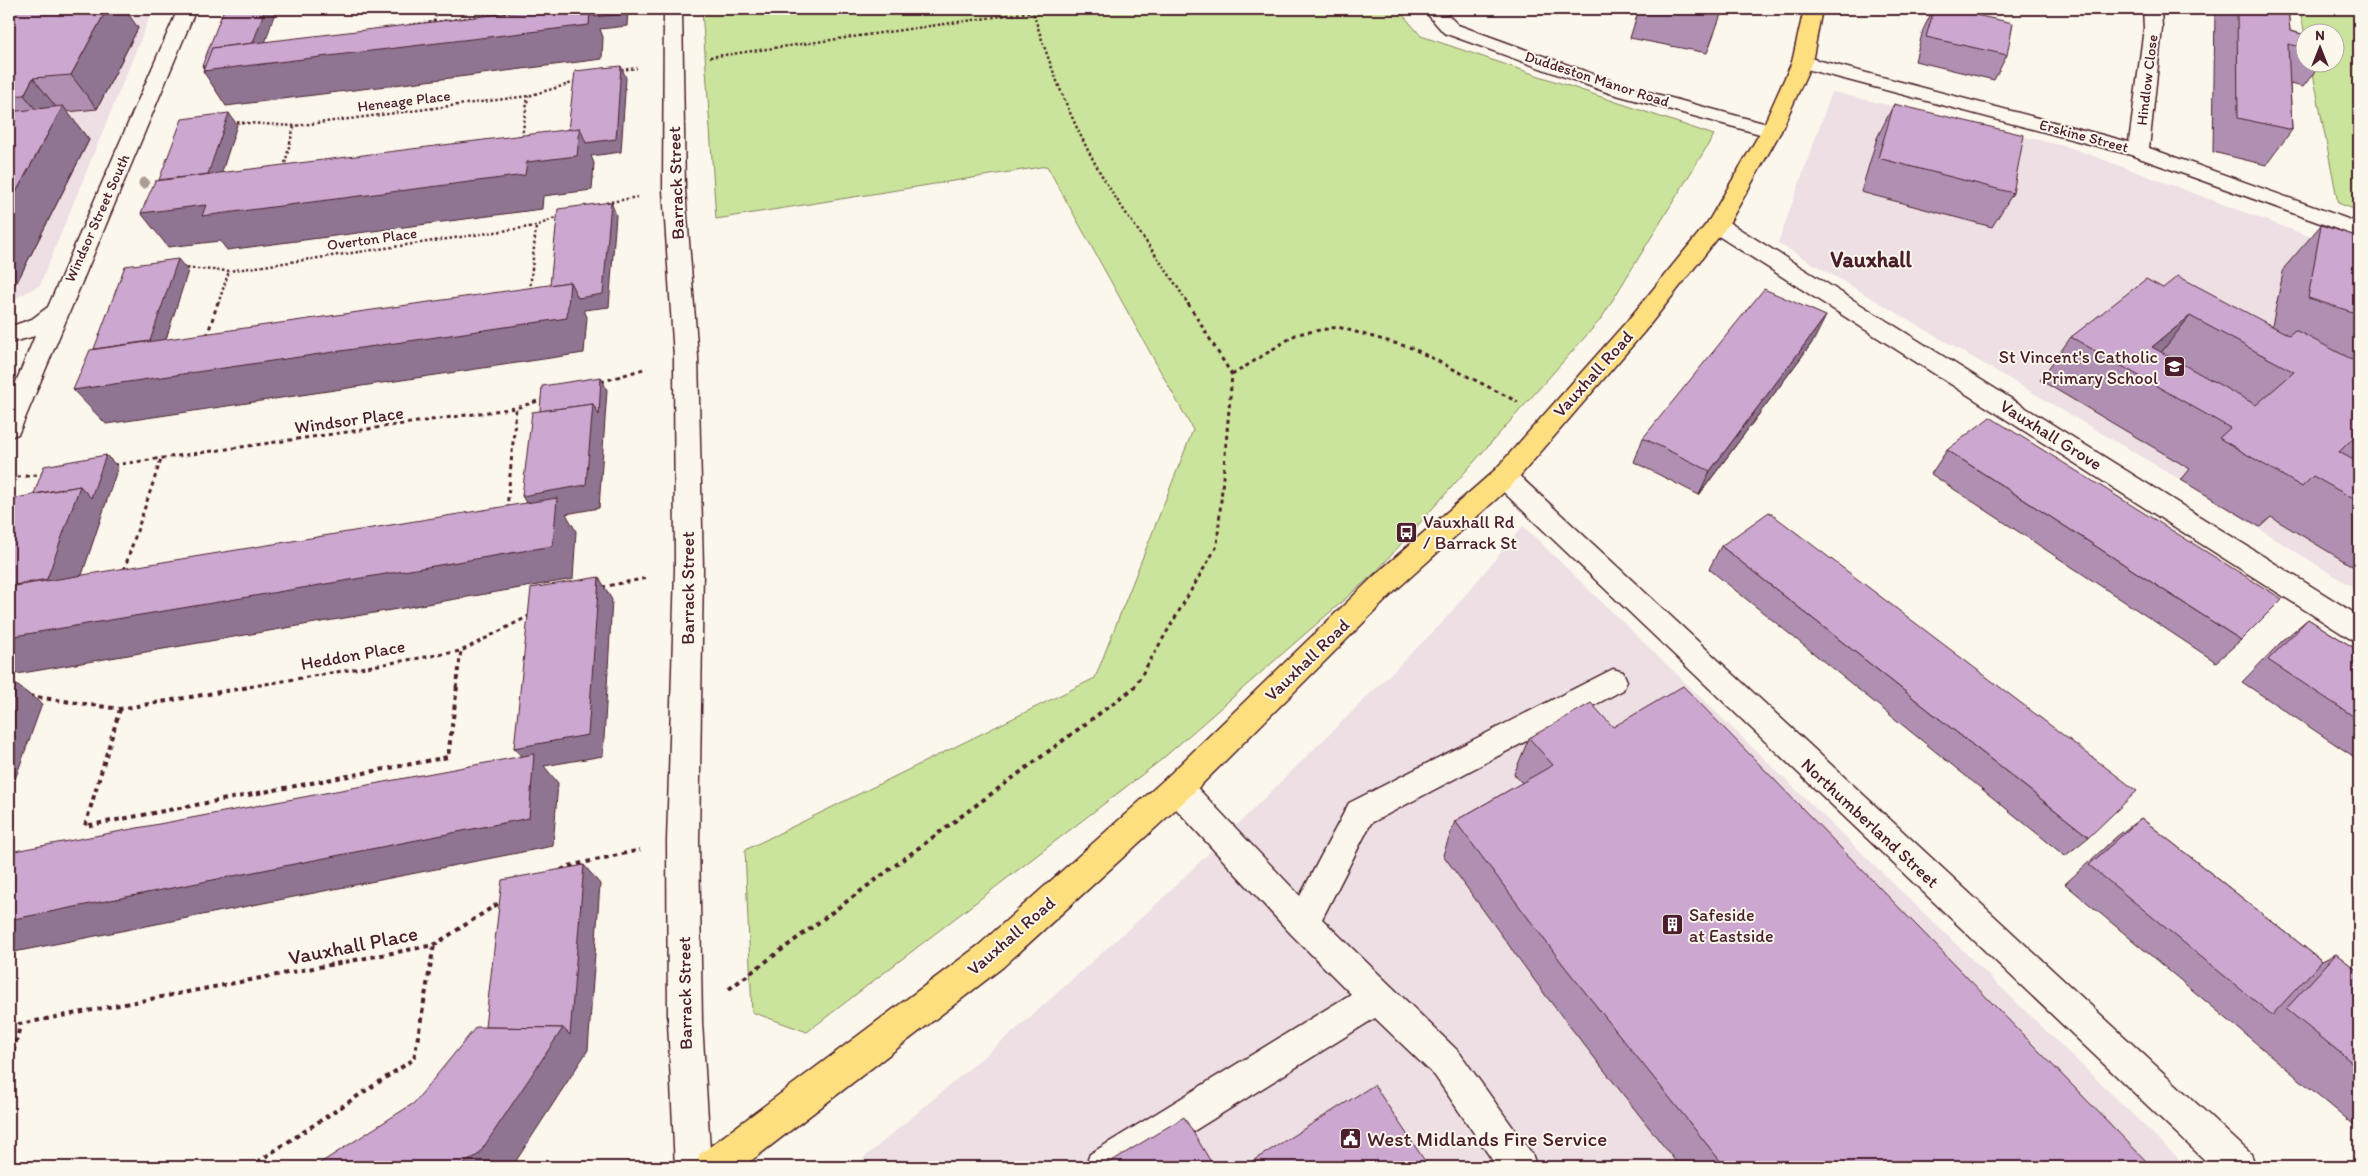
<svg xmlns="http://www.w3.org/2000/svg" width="2368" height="1176" font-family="Itim,sans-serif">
<rect width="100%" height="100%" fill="#fbf7ec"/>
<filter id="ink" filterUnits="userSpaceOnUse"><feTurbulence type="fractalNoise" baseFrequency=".02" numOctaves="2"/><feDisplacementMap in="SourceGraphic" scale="10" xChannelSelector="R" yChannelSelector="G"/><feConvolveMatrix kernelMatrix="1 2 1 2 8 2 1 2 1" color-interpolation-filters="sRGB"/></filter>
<g filter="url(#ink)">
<g fill="#eddfe4">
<path d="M111,9H153L40,285L9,302V20Z"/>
<path d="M1832,92L2072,148L2359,255V591L2181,480L1778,243Z"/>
<path d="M1523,526L2187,1167H853L1027,1020L1163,898L1441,624Z"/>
</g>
<g fill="#cae59b" stroke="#8a8263">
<path d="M702,9H1398L1421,36L1714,135L1601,319L1377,571L1161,760L807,1032L752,1012L745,850L1095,678L1193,430L1047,166L716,219Z"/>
<path d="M2300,9H2359V211L2338,203L2311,63L2336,62V32H2306L2305,36Z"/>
</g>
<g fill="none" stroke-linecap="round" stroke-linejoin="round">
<defs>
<g id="minor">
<path d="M178,9H196L21,428L18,434L9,437V399L35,336L9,343V327L32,319L48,307Z"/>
<path d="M664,9H682L685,190L698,357L703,569L699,841L702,1022L711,1167H675L668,1022L667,841L675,569L674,357L663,190Z"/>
<path d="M1423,9H1442L1458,25L1623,85L1778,127L1781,131L1778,135L1771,137L1609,93L1444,33Z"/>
<path d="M2143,9H2161L2162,28L2149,148L2359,223V237L2131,155L1795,66L1792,62L1795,58L1802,56L2129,142L2144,28Z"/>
<path d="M1717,218L1725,220L2359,616V641L2349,638L1709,230L1706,225L1709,220Z"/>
<path d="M1504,467L1513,470L2251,1154L2256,1167H2212L1495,484L1491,477L1495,470Z"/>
<path d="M1613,669L1623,672L1627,681L1623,690L1371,823L1322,919L1459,1052L1532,1154L1537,1167H1497L1435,1076L1375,1018L1136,1167H1085L1090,1154L1351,994L1291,934L1166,798L1162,788L1166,778L1177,774L1188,778L1300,896L1349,803Z"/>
</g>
<path id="major" d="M1804,9H1822L1812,62L1781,131L1728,225L1644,332L1513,484L1394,592L1188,798L1003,967L743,1167H695L700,1154L979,945L1166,778L1374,576L1495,470L1628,320L1708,222L1761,131L1792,62Z"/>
</defs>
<use href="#minor" stroke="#4a1f2b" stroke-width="3"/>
<use href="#major" stroke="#4a1f2b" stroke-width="3"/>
<g stroke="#4a1f2b" stroke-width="2.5" stroke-dasharray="2.5 2.5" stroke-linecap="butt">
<path d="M1032,9C1050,67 1071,122 1101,174C1127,219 1161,259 1188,304"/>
<path d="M434,22L437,9"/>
<path d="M409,25L542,9"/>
<path d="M710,57L1051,9"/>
<path d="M621,70L637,68"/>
<path d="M232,122L294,126L528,96L576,82"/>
<path d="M522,137L528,96"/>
<path d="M284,168L294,126"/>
<path d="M606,203L637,197"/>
<path d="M182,268L229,271L536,226L560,216"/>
<path d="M530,290L536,226"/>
<path d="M218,304L229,271"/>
</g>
<g stroke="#4a1f2b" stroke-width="3" stroke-dasharray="4 4" stroke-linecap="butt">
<path d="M207,336L218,302"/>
<path d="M1232,375L1297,334L1338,327L1412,348L1518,402"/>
<path d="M601,382L647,368"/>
<path d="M114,465L516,408L544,399"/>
<path d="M9,478L45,474"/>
<path d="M507,509L516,408"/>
<path d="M124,570L161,459"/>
<path d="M602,587L647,578"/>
<path d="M242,688L461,651L531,615"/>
<path d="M456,688L461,651"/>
<path d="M1134,688L1217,546L1232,375L1187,302"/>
</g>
<g stroke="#4a1f2b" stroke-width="4" stroke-dasharray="4.5 4.5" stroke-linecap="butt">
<path d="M29,696L120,709L250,687"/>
<path d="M120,709L85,826L448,757L457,687"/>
<path d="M561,870L569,866L640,850"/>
<path d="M729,989L1135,687"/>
<path d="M9,1026L434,945L502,901"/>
<path d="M9,1069L20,1026"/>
<path d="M250,1167L414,1059L434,945"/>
</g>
<use href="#minor" fill="#fbf7ec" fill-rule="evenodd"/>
<use href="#major" fill="#fedf80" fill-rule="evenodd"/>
</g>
<circle fill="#ab9b91" cx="144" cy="183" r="5.5"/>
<g fill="#af90b3" stroke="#4a1f2b">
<path d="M9,9L138,28L97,109L67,112L89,140L17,282L9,288Z"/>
<path d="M1639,9H1723L1707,53L1630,38Z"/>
<path d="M1933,9H1948L2007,55L1994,80L1915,61L1923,30Z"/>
<path d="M2067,9H2091L2089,13Z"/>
<path d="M2215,9H2288L2290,31L2306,35V62H2322L2303,87L2290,84L2292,130L2266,165L2213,152Z"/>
<path d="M1894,104L2013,193L1992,227L1861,192L1877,138Z"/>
<path d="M2321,225L2359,237V570L2271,517L2260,527L2181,480L2190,469L2040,380L2071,337L2163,288L2272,326L2284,268Z"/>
<path d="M1814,340L1699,495L1634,462L1643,438Z"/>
<path d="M1947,450L2241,640L2216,662L1931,474Z"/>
<path d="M1721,546L2089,837L2065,856L1709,569Z"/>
<path d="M2308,619L2359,651V760L2242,682L2282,641Z"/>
<path d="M1613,727L2152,1167H1680L1546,996L1443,855L1455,821L1522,783L1514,774L1529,738Z"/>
<path d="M2141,818L2322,961L2336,954L2359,972V1129L2065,884L2116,837Z"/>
</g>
<g fill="#8f7592" stroke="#4a1f2b">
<path d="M107,9H125L138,28L97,109L71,75Z"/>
<path d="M265,9H276L258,65L590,9H628L627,26L600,29L603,37L602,59L226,106L203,71H205L202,66Z"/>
<path d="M621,66L626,78L621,152L591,156L594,163L592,190L543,196L542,209L227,250L220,241L168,247L141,213L229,113L237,125L211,206L527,162L580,128Z"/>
<path d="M33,78L60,112L63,106L89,140L17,282L9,288V205L51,128L24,95Z"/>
<path d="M611,202L616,215L609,307L584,310L587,317L584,353L106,424L73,390L570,282Z"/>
<path d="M178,259L188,271L155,373L98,382Z"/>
<path d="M1826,316L1814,340L1699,495L1710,471Z"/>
<path d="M2190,316L2156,359L2152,347Z"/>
<path d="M601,377L607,390L599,508L566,514L576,531L573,579L17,674L9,668V637L536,519L522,496L593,404Z"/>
<path d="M106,455L118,467L73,602L9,613V586L80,486Z"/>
<path d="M599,577L612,600L603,756L544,766L558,783L553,846L9,953V920L531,769L514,748Z"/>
<path d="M14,683L42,704L9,796V697Z"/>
<path d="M584,865L600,884L588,1050L512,1167H459Z"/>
</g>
<g fill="#cca7d0" stroke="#4a1f2b" fill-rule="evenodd">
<path d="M9,9H107L71,75L33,78L24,95L9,96Z"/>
<path d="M224,9H265L253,43L212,48L206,66H202Z"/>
<path d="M543,9H590L589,25L203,71L212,48Z"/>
<path d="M592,9H623L622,14L595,17Z"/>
<path d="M1934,9H1948L2013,23L2007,55L1926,37Z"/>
<path d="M2237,9H2288L2290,31L2306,35V48L2288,44L2292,130L2238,118Z"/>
<path d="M621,66L616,139L586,143L580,128L568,130L575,71Z"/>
<path d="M1894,104L2024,135L2013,193L1878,158Z"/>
<path d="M63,106L9,205V112Z"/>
<path d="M229,113L208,174L159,180L182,119Z"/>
<path d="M580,128L577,156L527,162L525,175L202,216L206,205L141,213L155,181Z"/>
<path d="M611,202L603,294L578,298L570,282L550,285L558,209Z"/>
<path d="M2321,225L2359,237V314L2308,298Z"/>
<path d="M178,259L150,341L94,349L125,266Z"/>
<path d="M2178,276L2289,335L2295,330L2359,363V432L2339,452L2359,463V502L2313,476L2302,487L2219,438L2230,428L2071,337L2146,279L2163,288ZM2190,316L2294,372L2256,405L2152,347Z"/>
<path d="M570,282L567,318L73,390L90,350Z"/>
<path d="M1764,289L1826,316L1710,471L1643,438Z"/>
<path d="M601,377L599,415L593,404L540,411L542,386Z"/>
<path d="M593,404L586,485L522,496L532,412Z"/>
<path d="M1990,417L2282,599L2241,640L1947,450Z"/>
<path d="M106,455L91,498L80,486L34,494L44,466Z"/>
<path d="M80,486L47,579L9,586V516L16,498Z"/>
<path d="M557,498L553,546L9,637V587Z"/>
<path d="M1769,512L2137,791L2089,837L1721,546Z"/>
<path d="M599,577L588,735L514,748L531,588Z"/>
<path d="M2308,619L2359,651V720L2268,660Z"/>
<path d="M14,683L9,697V684Z"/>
<path d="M1683,686L2152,1167H1725L1565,967L1455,821L1553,765L1529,738L1591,703L1613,727Z"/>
<path d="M534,754L529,818L9,920V852Z"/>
<path d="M2141,818L2322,961L2272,1015L2089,865Z"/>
<path d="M584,865L570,1035L563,1028L485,1027L502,880Z"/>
<path d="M2336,954L2359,972V1068L2286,1009Z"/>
<path d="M476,1027L563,1028L479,1154L459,1167H314L414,1103Z"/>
<path d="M1374,1085L1429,1167H1243Z"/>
<path d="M1184,1117L1214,1167H1102Z"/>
</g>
</g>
<defs>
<symbol id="school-square" viewBox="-11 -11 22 22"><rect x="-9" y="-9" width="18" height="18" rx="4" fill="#4a1f2b" stroke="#fbf7ec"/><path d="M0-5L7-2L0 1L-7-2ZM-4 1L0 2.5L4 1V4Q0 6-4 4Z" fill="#fff"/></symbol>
<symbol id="bus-square" viewBox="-11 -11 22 22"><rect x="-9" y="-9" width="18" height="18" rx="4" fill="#4a1f2b" stroke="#fbf7ec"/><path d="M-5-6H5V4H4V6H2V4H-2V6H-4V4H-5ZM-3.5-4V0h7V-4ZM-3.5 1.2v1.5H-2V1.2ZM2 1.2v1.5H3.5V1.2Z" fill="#fff"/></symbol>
<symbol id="building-square" viewBox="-11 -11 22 22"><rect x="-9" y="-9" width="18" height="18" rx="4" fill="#4a1f2b" stroke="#fbf7ec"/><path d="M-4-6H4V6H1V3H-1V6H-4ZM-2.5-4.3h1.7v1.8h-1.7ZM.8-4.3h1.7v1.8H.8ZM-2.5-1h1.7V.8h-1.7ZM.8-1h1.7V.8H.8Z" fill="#fff"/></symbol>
<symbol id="civic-square" viewBox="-11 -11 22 22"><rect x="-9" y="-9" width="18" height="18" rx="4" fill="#4a1f2b" stroke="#fbf7ec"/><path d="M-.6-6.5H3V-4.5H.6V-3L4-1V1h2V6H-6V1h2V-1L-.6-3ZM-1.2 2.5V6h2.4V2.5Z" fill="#fff"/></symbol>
</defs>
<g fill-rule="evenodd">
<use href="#school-square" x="2162" y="354" width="25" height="25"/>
<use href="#bus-square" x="1394" y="520" width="25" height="25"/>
<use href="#building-square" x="1660" y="912" width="25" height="25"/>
<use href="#civic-square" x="1338" y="1126" width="25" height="25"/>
</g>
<g text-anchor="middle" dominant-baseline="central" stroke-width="4" stroke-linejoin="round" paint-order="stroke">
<g font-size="15" fill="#4a1f2b" stroke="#fbf7ec">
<text transform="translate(1597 79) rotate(18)">Duddeston Manor Road</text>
<text transform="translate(2147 80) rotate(-83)">Hindlow Close</text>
<text transform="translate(404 101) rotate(-7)">Heneage Place</text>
<text transform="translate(2084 136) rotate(15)">Erskine Street</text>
<text transform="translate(97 218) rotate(-66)">Windsor Street South</text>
<text transform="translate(372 239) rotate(-8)">Overton Place</text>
</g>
<g font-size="18" fill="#4a1f2b" stroke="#fbf7ec">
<text transform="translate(676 183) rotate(-92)">Barrack Street</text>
<text transform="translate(1593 374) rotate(-48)">Vauxhall Road</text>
<text transform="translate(349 420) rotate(-8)">Windsor Place</text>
<text transform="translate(2051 435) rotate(32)">Vauxhall Grove</text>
<text transform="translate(688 588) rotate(-90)">Barrack Street</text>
<text transform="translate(353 655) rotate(-10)">Heddon Place</text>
<text transform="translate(1307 660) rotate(-44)">Vauxhall Road</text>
<text transform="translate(1870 823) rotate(43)">Northumberland Street</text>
<text transform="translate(1011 936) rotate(-41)">Vauxhall Road</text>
<text transform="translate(685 993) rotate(-91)">Barrack Street</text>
</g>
<g font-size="18" fill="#4a1f2b" stroke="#fbf7ec" text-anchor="start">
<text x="2158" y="357" text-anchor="end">St Vincent's Catholic<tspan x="2158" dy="21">Primary School</tspan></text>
<text x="1423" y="522">Vauxhall Rd<tspan x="1423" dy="21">/ Barrack St</tspan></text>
<text x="1689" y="915">Safeside<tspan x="1689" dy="21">at Eastside</tspan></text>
</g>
<g font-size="21" fill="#4a1f2b" stroke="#fbf7ec">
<text transform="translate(353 945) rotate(-11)">Vauxhall Place</text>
</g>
<g font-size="21" fill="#4a1f2b" stroke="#fbf7ec" text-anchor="start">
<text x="1367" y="1138">West Midlands Fire Service</text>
</g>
<g font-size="22" font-weight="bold" fill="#4a1f2b" stroke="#fbf7ec">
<text x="1871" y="259">Vauxhall</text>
</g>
</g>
<rect width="2368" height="1176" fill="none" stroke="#fbf7ec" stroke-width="30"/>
<rect x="15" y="15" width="2338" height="1146" fill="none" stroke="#4a1f2b" stroke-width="2" filter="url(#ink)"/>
<g transform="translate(2320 48)"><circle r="24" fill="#fbf7ec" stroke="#b4a19f"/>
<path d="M0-4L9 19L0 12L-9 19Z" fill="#4a1f2b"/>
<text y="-8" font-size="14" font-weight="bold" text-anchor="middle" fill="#4a1f2b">N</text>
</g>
</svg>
